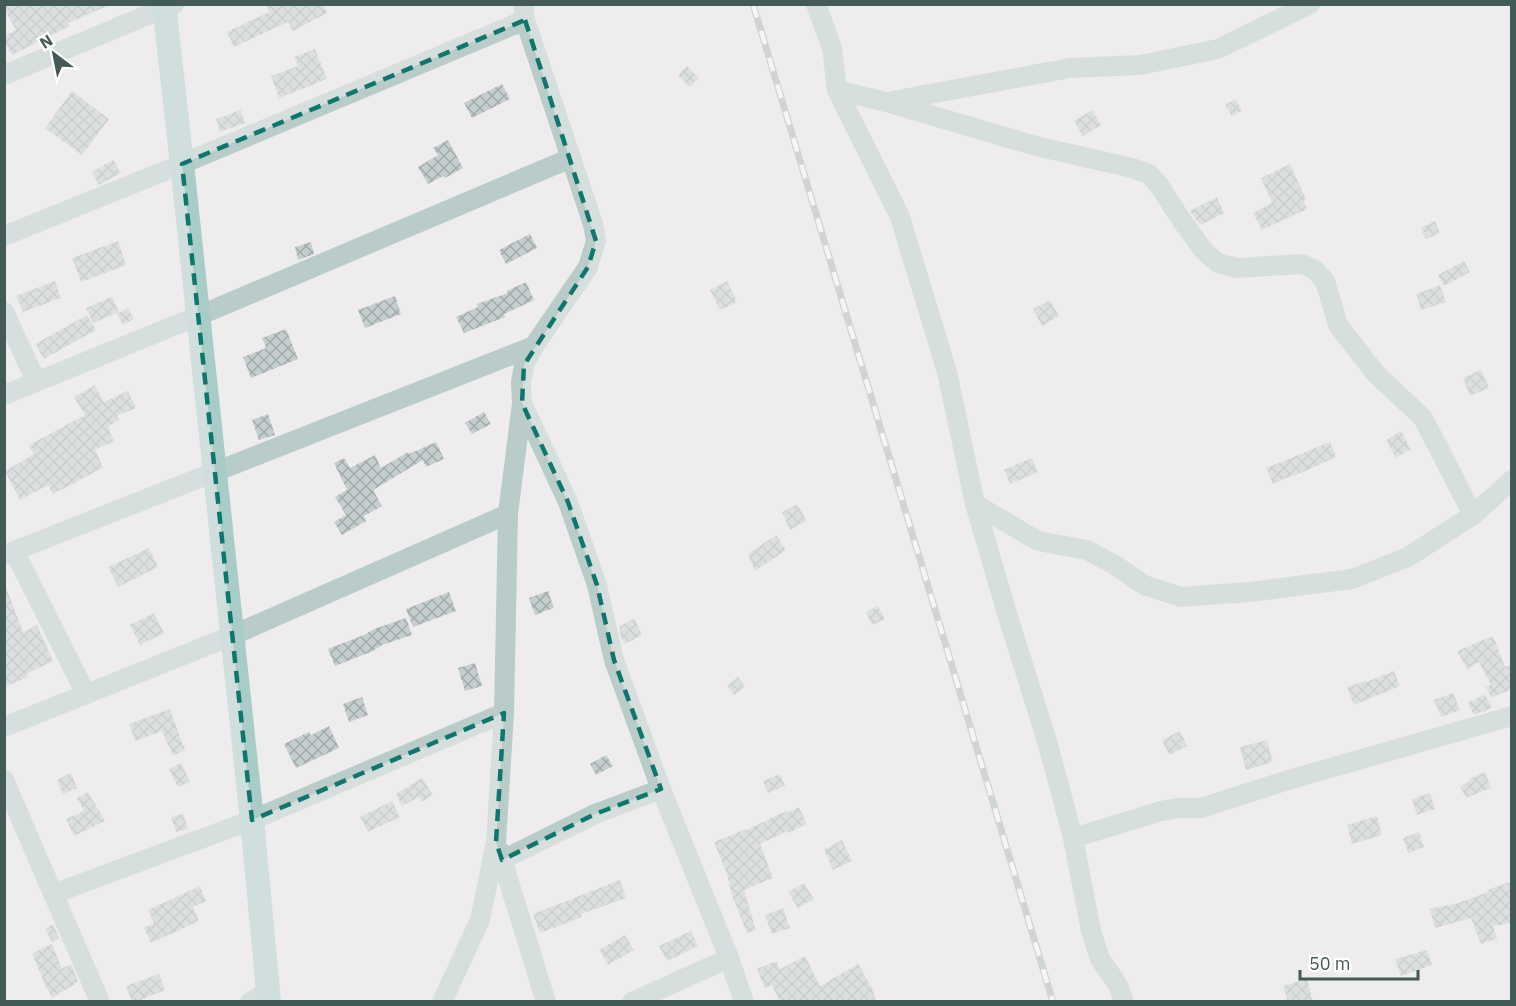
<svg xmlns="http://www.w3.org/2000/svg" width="1516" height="1006" font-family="'IBM Plex Sans',sans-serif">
<defs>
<pattern id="building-cross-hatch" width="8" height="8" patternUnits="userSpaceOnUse" patternTransform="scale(1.5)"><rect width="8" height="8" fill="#c5cece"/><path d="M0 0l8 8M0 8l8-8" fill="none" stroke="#a2aaaa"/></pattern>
</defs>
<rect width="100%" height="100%" fill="#efecee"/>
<g fill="url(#building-cross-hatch)">
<path d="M4,4H112L68,23L70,26L12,55L4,41V36L16,30L4,9Z"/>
<path d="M266,4H323L327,13L293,31L288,22L234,47L227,32L269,12Z"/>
<path d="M315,49L327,79L279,98L271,76L298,66L294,57Z"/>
<path d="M687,66L699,78L689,87L678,75Z"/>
<path d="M502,84L510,99L472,118L464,103Z"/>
<path d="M72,91L109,119L82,155L45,128Z"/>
<path d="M1236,99L1242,111L1232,116L1225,105Z"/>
<path d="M241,110L245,123L220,132L216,119Z"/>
<path d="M1092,110L1101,125L1083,136L1074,121Z"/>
<path d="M448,140L463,168L445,178L443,176L428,184L418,167L438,155L433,148Z"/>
<path d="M113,160L121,173L99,185L92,172Z"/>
<path d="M1290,164L1306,199L1303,201L1307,209L1262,230L1253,213L1272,203L1261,178Z"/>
<path d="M1217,197L1224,213L1200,225L1190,211Z"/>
<path d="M1435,221L1440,233L1426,239L1421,228Z"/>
<path d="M530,234L537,248L506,264L499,250Z"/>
<path d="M118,241L126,265L81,282L72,258Z"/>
<path d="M311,242L314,254L298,260L295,247Z"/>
<path d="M1464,261L1470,272L1444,286L1438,275Z"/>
<path d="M55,281L61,298L23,312L16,296Z"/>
<path d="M727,281L737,302L720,310L710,290Z"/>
<path d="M526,282L534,300L504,314L505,317L464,333L456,317L478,307L477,304L508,293L507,291Z"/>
<path d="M1440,285L1446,302L1421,310L1416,294Z"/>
<path d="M395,296L401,314L365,328L358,310Z"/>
<path d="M112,297L119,312L93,323L86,308Z"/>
<path d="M1050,300L1059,316L1042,326L1033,309Z"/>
<path d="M128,308L134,319L123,325L117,314Z"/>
<path d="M87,315L96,330L44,359L35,344Z"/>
<path d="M286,329L298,359L251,378L243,357L266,348L262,338Z"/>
<path d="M1481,370L1489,388L1470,396L1463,378Z"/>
<path d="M95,385L104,402L128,391L136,408L117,416L119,420L108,427L114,442L95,449L103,468L53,494L48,485L20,500L5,471L34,454L29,445L85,415L74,397Z"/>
<path d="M484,412L491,424L472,434L465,423Z"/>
<path d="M268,414L275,435L259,440L252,420Z"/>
<path d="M1401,431L1411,449L1396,458L1386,440Z"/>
<path d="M436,442L444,459L426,467L423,460L373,490L382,506L364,516L366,521L342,535L334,522L346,515L335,497L347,490L334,463L344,458L350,468L375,455L381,468L408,452L409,454Z"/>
<path d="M1330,442L1336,457L1294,476L1293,475L1273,484L1266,468Z"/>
<path d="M1032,458L1038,472L1010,484L1004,470Z"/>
<path d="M797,504L807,521L790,530L782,512Z"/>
<path d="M776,535L786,550L755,571L748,554Z"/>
<path d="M149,548L158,567L118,587L108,567Z"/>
<path d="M6,587L23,632L37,625L53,661L26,674L28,677L4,687Z"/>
<path d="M548,591L554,608L535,615L529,598Z"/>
<path d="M449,592L456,611L413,627L406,609Z"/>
<path d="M878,606L885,619L872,625L866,612Z"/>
<path d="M154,613L164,633L140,645L130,625Z"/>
<path d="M406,618L412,635L382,645L373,651L335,666L328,649L364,635L374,629Z"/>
<path d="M634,618L642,635L625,644L621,638L619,627Z"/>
<path d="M1493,636L1505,667L1512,664V689L1491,698L1486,687L1491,685L1479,662L1467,669L1457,651Z"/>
<path d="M475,663L482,686L465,691L458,668Z"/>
<path d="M1394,671L1400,686L1354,705L1347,687L1365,681L1366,682Z"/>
<path d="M738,677L745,687L734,695L727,685Z"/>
<path d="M1453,693L1460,710L1441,717L1434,700Z"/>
<path d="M1485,694L1492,708L1474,715L1468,703Z"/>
<path d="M362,697L368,715L349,722L343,704Z"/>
<path d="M170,709L185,750L173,756L162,731L135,741L129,724Z"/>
<path d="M329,726L339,748L296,768L284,744L309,732L311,735Z"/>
<path d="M1180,731L1187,746L1169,755L1162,740Z"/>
<path d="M1267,740L1273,762L1246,770L1240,747Z"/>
<path d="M606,755L613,766L596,775L590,764Z"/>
<path d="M181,763L190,782L178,787L169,769Z"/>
<path d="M1485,772L1491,788L1466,798L1460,786L1470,781L1469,779Z"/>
<path d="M71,773L77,788L63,794L57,780Z"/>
<path d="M780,774L785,786L768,793L763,781Z"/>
<path d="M422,778L433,795L421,802L419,797L402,806L396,794Z"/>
<path d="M88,792L105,821L74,836L66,819L84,811L77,798Z"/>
<path d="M1430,793L1435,809L1417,815L1412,799Z"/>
<path d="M392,801L400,817L368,832L360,817Z"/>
<path d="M799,807L807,824L789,833L788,831L760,844L773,878L744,890L756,930L747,933L734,900H733L727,874L714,842L746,829V830L786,811L787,813Z"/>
<path d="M183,814L188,829L176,832L171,817Z"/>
<path d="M1377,816L1382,835L1352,844L1347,825Z"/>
<path d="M1419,832L1424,847L1408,853L1403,838Z"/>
<path d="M842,840L852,861L833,870L824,850Z"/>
<path d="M620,880L626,898L581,914L582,917L540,933L533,914Z"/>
<path d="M1512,881V923L1493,926L1497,939L1481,944L1471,918L1435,928L1430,909L1458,903L1488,892L1487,890Z"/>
<path d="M804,883L814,899L798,908L788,892Z"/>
<path d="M200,886L206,901L193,907L199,921L151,943L144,928L154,923L148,910Z"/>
<path d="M783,908L790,928L772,934L765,915Z"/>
<path d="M53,924L59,938L52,942L45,929Z"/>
<path d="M691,931L698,946L667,961L659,946Z"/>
<path d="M625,935L634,950L608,965L599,950Z"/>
<path d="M52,944L62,969L71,964L78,982L52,998L45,985L32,953Z"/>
<path d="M1427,950L1432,965L1401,976L1395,959Z"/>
<path d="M805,956L820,986L858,964L871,986L877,1002H780L772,985L765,988L757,969L776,961L780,969Z"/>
<path d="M159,974L165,990L136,1002H132L126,986Z"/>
<path d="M1307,979L1313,1002H1288L1283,986Z"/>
</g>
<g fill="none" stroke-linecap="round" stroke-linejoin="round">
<g stroke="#b9ccc9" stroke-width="20">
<path d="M816,4L832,48L837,90L900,217L947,372L975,504L1006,610L1047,741L1073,838L1091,931L1100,959L1118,985L1124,1002"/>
<path d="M4,75L174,4"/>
<path d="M837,90L886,102L1036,146L1132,168L1149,174L1159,185L1180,218L1204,251L1218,263L1237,268L1302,264L1315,270L1325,281L1338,325L1376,374L1423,418L1473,515"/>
<path d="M892,101L1070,68L1140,65L1218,49L1310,4"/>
<path d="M4,236L182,164L525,20"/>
<path d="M4,312L36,381"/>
<path d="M4,395L198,316L571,158"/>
<path d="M522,403L568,502L597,585L614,660L661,789L729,958L744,1002"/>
<path d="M975,504L1038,541L1087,550L1115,565L1144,585L1181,597L1250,592L1352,579L1408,557L1473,515L1512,480"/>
<path d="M14,551L86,694"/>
<path d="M4,555L534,346"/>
<path d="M4,727L231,636L508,514"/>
<path d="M4,780L100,1002"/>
<path d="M1073,838L1161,811L1180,808H1201L1285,781L1512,716"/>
<path d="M499,850L546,1002"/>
<path d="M502,860L595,814L661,789"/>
<path d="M53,894L252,820L504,713"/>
<path d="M250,1002L268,992"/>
<path d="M442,1002L480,920L496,842L504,713L508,514L522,403L521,382L524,365L534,346L588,267L596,241L593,224L525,20L523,4"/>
<path d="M632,1002L729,958"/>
</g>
<path stroke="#aaccc9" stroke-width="24" d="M164,4L182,164L252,820L269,1002"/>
<defs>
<path id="rail" d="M753,4L1053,1002"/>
</defs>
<use href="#rail" stroke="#aeb7b7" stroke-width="7"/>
<use href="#rail" stroke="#fff" stroke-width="4.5" stroke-dasharray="14" stroke-linecap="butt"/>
</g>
<path d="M0 0H1516V1006H0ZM525,20L596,241L588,267L524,365L522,403L568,502L597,585L614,660L661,789L595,814L502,860L496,842L504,713L252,820L182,164Z" fill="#efecee" fill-opacity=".55" fill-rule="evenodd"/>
<path fill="none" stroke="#0f766e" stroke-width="4.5" stroke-dasharray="12 8" stroke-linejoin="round" d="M525,20L596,241L588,267L524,365L522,403L568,502L597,585L614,660L661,789L595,814L502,860L496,842L504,713L252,820L182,164Z"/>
<rect width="1516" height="1006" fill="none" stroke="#445a57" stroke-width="12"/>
<g transform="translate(54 54) rotate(328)" stroke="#ffffff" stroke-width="4.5" paint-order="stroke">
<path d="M0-4.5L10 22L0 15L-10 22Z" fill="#445a57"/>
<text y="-9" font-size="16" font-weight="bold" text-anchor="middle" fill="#445a57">N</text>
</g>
<path d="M1300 970v9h118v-9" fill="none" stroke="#445a57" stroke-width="3"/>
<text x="1309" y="970" font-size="18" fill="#445a57" stroke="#ffffff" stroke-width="4.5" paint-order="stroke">50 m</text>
</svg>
